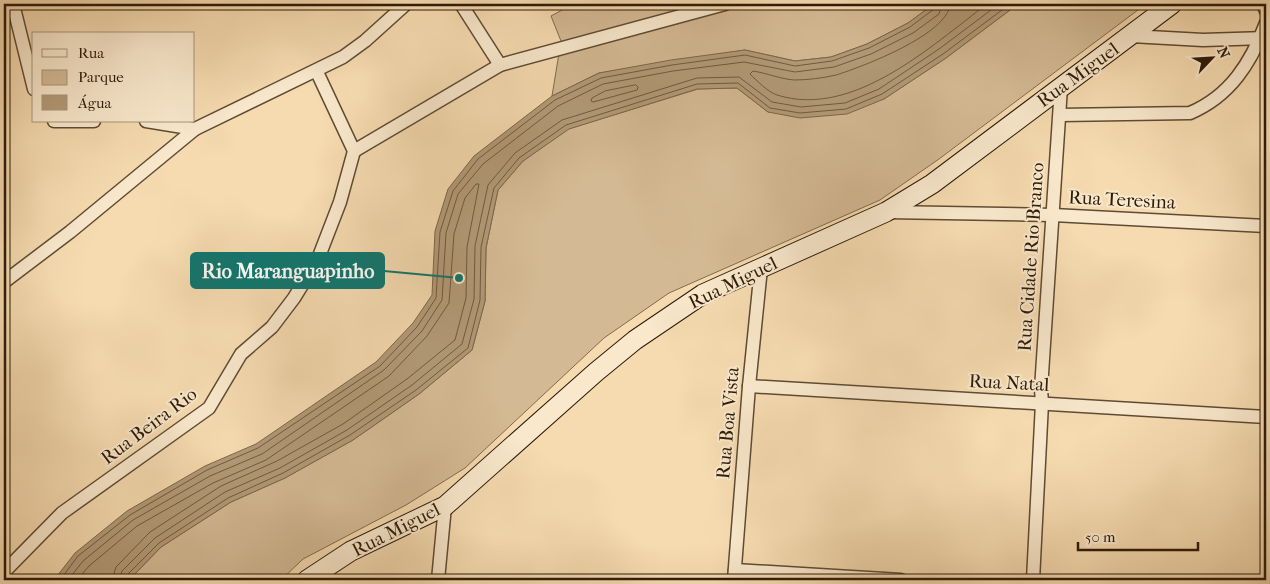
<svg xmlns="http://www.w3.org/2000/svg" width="1270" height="584" font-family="'IM FELL French Canon',serif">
<rect width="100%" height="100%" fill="#f6dbb0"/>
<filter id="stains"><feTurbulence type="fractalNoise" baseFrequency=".004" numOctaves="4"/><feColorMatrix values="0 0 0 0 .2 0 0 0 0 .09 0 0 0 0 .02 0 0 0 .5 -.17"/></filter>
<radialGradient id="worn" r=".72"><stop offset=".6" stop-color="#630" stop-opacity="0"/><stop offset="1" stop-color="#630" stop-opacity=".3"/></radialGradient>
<g fill="#d4ba94" stroke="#806a4e">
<path d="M573,4H934L908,23L867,44L831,57L795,61L745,50L599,73L552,96L561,41L551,16Z"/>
<path d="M1018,4H1146L939,159L880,200L669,293L604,338L465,468L406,505L303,559L281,580H129L161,547L231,502L285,478L353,440L419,394L472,350L485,301L486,248L498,190L523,161L568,129L698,89L737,88L768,112L884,99L946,58Z"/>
</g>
<path fill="#b29a77" stroke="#7d674b" d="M934,4H1018L946,58L884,99L847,114L800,118L768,112L737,88L697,89L569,129L523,161L498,190L486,248L485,301L472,350L419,394L353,440L285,478L231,502L161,547L129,580H54L75,553L127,511L205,466L256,444L376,362L413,323L432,295L435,231L448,189L474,156L552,96L599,73L671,60L745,50L795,61L831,57L867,44L908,23Z"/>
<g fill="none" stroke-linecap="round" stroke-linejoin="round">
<g stroke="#705a40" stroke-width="1">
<path d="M950,4C949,34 862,67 836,75C824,78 807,80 794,80C781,79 766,73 753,71L750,74C757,81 768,92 777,95C853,119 931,46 987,4"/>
<path d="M636,85L638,87L637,90L593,102L591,101L592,98L605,91Z"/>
<path d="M60,580L78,556L130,515L207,470L258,448L380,366L417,327L436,298L440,232L453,191L478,159L555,100L601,78L672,65L745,55L795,66L832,61L869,48L910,27L934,9L936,4"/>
<path d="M68,580L83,561L133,520L210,476L262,454L384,370L422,331L442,300L446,233L458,194L483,164L558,106L603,84L673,71L744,62L795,72L834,67L871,54L913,33L939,14L942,4"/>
<path d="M77,580L89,566L137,526L213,483L266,460L389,376L427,336L449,303L454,234L465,198L476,184H479L467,247L466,298L455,340L407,379L343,424L277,461L221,486L150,532L116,567L112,580"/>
<path d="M119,580L122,571L155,538L225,492L280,468L347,430L412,385L462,344L474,299L475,246L488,185L515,153L562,120L697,78L739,77L772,102L801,107L845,103L879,89L939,49L999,4"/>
<path d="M126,580L127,575L159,543L228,498L283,473L350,435L416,390L468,348L480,300L481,247L494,188L519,158L566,125L697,84L738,83L770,108L800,113L846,109L882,94L943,54L1010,4"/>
</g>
<defs>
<g id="minor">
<path d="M13,4L34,89"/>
<path d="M461,4L500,65"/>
<path d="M1263,4L1266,11"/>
<path d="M1131,36L1203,40L1266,38"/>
<path d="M1060,115L1190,113C1230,96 1251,63 1266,23"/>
<path d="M54,121H94"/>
<path d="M146,121L195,129L343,57L365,41L406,4"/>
<path d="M354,151L500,65L725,4"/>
<path d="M887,212L1053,215L1266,226"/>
<path d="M4,282L70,232L195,129"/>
<path d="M749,386L1266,417"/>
<path d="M735,570L901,580"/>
<path d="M4,572L62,513L209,408L241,354L272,327L294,298L318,259L340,202L354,151L317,72"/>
<path d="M438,580L445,506"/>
<path d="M734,580L749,386L761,268"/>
<path d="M1033,580L1042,403L1041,389L1061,87"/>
</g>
<path id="secondary" d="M307,580L351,551L445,506L596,372L635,340L703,294L886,212L932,184L1172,4"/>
</defs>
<use href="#minor" stroke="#5f4b33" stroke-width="15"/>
<use href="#secondary" stroke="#2d1b09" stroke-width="21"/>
<use href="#minor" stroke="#f9e8cc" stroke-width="12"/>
<use href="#secondary" stroke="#f9e8cc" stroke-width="19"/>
</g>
<g text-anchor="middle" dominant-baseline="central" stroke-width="4" stroke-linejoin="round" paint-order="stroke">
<g font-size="19" fill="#2d1b09" stroke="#f9e8cc">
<text transform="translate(1078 75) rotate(-36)">Rua Miguel</text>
<text transform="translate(1122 200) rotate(3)">Rua Teresina</text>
<text transform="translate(1031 257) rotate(-86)">Rua Cidade Rio Branco</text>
<text transform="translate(733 283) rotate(-26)">Rua Miguel</text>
<text transform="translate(1009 383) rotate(3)">Rua Natal</text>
<text transform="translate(728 423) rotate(-85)">Rua Boa Vista</text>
<text transform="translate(149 426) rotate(-37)">Rua Beira Rio</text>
<text transform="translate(396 530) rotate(-27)">Rua Miguel</text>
</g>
</g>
<path fill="none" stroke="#0f766e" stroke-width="2" d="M459 278L384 271"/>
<circle fill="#0f766e" stroke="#f9e8cc" stroke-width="2" cx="459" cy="278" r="5"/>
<rect fill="#0f766e" stroke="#0f766e" stroke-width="2" x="191" y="253" width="193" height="35" rx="5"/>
<g font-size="20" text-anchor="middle" font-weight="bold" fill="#fff">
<text x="288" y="278">Rio Maranguapinho</text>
</g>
<rect width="1270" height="584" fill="none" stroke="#f6dbb0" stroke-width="20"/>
<rect x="5" y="5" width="1260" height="574" fill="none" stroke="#2d1b09" stroke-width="2.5"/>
<rect x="10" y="10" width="1250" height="564" fill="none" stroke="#2d1b09"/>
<rect x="32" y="32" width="162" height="90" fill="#f9e8cc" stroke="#a7967e"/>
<rect x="42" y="49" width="25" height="8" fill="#f9e8cc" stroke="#a7967e"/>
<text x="78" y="58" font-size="15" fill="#2d1b09">Rua</text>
<rect x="42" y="70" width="25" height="15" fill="#d4ba94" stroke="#a7967e"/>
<text x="78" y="82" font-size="15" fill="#2d1b09">Parque</text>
<rect x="42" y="95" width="25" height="15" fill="#b29a77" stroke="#a7967e"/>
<text x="78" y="108" font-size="15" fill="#2d1b09">Água</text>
<g transform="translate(1212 58) rotate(65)" stroke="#f9e8cc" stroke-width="4" paint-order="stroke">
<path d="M0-4L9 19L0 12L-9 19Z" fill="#2d1b09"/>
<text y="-8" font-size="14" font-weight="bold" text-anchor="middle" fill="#2d1b09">N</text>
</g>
<path d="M1078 542v8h120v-8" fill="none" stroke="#2d1b09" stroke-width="2.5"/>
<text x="1085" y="542" font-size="15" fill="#2d1b09" stroke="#f9e8cc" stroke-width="4" paint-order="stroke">50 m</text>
<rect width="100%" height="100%" filter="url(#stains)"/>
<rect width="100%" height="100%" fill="url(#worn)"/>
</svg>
